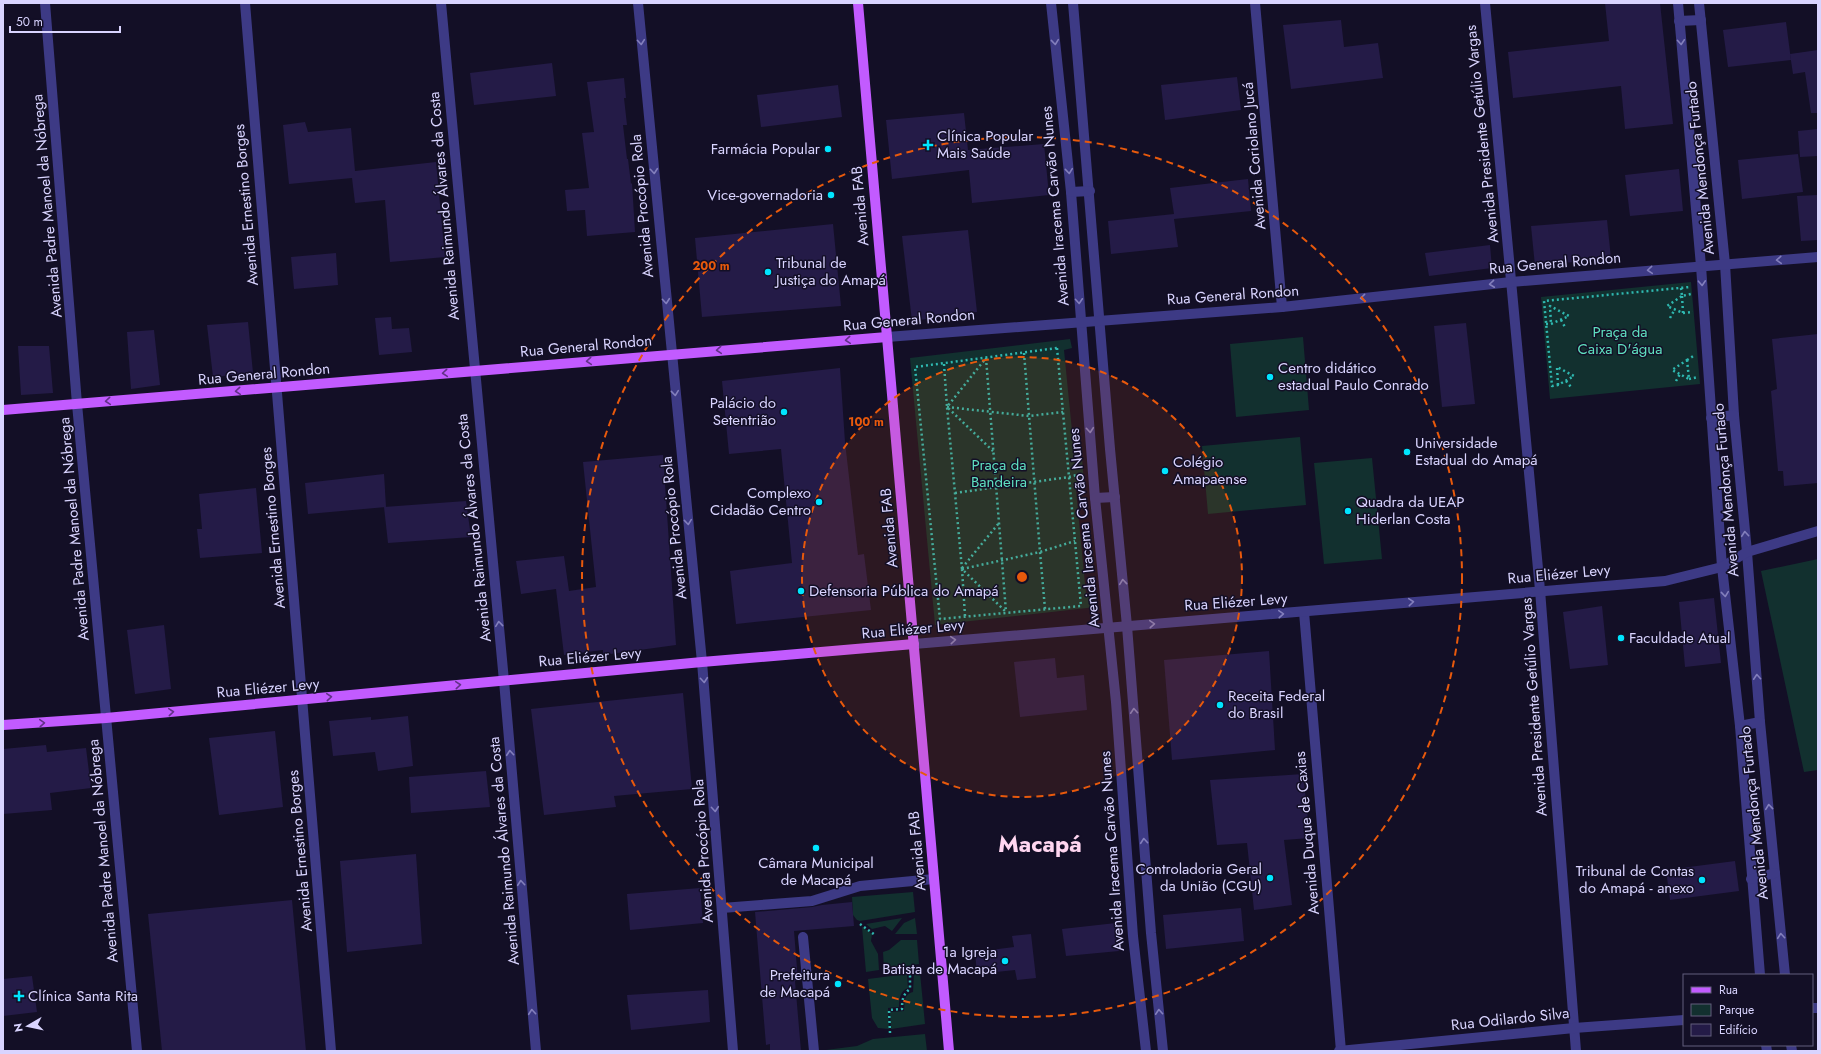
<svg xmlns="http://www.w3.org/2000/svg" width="1821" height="1054" font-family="Jost,sans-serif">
<rect width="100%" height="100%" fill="#130f26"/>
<g fill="#12302f">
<path d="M1691,282L1700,384L1550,399L1541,297Z"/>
<path d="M1303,337L1309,410L1236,417L1230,344Z"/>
<path d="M1070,339L1072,348L1064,350L1074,451L1082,458L1084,483L1076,490L1086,594L1095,593L1096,607L935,625L910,358Z"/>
<path d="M1300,437L1306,505L1208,514L1202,446Z"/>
<path d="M1372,458L1382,559L1324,564L1314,463Z"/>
<path d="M1818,559V770L1804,772L1761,571Z"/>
<path d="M913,892L915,912L860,921L857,920L853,915L852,897Z"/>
<path d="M902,918L892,931L885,926L872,929L866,924Z"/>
<path d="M915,918L917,934H895L904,923Z"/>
<path d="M862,927L872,934L871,941L878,954L879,970L866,972Z"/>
<path d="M901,940H917L919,964L912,965L907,967L884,970L883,952L889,950Z"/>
<path d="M914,973H920L925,1024L891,1029L890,1012L904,1011C905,1002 903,995 913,992Z"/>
<path d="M907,974L908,988C900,991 899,999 899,1007L888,1008L889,1029L878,1028L872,1018L868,979Z"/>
<path d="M925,1034L927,1051H818L857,1046L873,1039Z"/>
</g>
<g fill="#241b47">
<path d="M1605,3H1660L1673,124L1625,129L1621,86L1513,98L1508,52L1609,41Z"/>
<path d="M1341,20L1344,47L1378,43L1383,78L1291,89L1283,25Z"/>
<path d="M1786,22L1791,60L1728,67L1723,30Z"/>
<path d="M1818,50V113H1811L1805,72L1793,74L1790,54Z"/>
<path d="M552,63L556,96L474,105L470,73Z"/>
<path d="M1237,77L1241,110L1165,120L1161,85Z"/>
<path d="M624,78L626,98H624L627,125H623L627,159H628L631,184L632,183L635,232L587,236L585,210L567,211L565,190L589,188L582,133L594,132L587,82Z"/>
<path d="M838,85L842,117L761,127L757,95Z"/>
<path d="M964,113L968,150L1044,144L1049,195L972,203L969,170L892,179L886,120Z"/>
<path d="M305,122L308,132L351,128L355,171L436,162L445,257L390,262L385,200L355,203L352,178L289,184L283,125Z"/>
<path d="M1818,129V156L1800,157L1798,131Z"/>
<path d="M1798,154L1803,192L1742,199L1738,160Z"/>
<path d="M1679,169L1683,211L1630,216L1625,175Z"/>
<path d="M1248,179L1251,211L1174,219L1178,247L1111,254L1108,221L1174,214L1170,188Z"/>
<path d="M1818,195V240L1801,241L1797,196Z"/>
<path d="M1607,220L1611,258L1535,266L1531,226Z"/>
<path d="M833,224L841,306L702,317L695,238Z"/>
<path d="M968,230L977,312L912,321L902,236Z"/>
<path d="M1490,245L1492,268L1429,276L1425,253Z"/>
<path d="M336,253L338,285L294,289L291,257Z"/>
<path d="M391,317L392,329L409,328L412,352L379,355L375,318Z"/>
<path d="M248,322L253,373L213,377L207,325Z"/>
<path d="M1466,323L1475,404L1442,407L1434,326Z"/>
<path d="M154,330L160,385L131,389L127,332Z"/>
<path d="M1818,334V483L1784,486L1783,471H1778L1771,391L1777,389L1772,339Z"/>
<path d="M18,346H49L53,393L21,395Z"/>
<path d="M840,368L845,442L858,555L864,554L871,610L736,624L730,571L792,563L781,449L729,454L722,381Z"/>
<path d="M663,455L676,645L603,655V650L564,655L556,589L521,594L516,561L564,556L569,591L596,587L583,462Z"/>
<path d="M384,474L386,507L308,514L305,483Z"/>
<path d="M256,488L262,553L200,558L197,529H202L199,494Z"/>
<path d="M466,501L471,537L388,543L384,507Z"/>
<path d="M1714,598L1721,663L1685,667L1679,602Z"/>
<path d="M1602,606L1608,665L1570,669L1563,612Z"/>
<path d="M164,625L171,689L135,694L127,630Z"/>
<path d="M1269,651L1275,750L1172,760L1164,660Z"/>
<path d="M1055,658L1057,678L1084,675L1087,710L1020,717L1014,662Z"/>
<path d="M683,693L692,789L614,796L616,807L544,815L531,709Z"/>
<path d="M408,716L413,766L378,771L375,752L333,756L329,721L371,717V720Z"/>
<path d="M275,731L283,807L219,815L209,738Z"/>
<path d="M46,745L47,752L86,748L91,788L50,793L52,810L3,814V749Z"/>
<path d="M486,771L490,807L411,813L409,777Z"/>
<path d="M1303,774L1310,838L1284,840L1292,905L1254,910L1247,843L1217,845L1210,780Z"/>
<path d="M416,854L422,944L347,952L340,861Z"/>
<path d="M1735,861L1739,891L1670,900L1666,870Z"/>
<path d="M700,888L703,923L630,930L627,894Z"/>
<path d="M292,900L306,1051H162L148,914Z"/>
<path d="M852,902L854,926L794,931L798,981H795L801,1051H770V1044L766,1045L755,912L812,907L822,905Z"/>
<path d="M1241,908L1244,941L1166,949L1163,915Z"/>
<path d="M1116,923L1119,951L1066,956L1062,929Z"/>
<path d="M1031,934L1036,978L1017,980L1015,970L977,974L975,952L1014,947L1012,936Z"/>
<path d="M32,976L37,1012L3,1016V979Z"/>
<path d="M708,990L710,1022L631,1030L627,995Z"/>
</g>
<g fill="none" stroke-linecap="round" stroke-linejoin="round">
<g stroke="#2fb8b0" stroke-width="2.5" stroke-dasharray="2 3" stroke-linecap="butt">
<path d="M1681,288L1682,296L1691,294"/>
<path d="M1682,296L1683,313L1667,306Z"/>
<path d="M1683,313L1693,312"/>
<path d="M1670,318L1675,309"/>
<path d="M1561,320L1565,327"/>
<path d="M1546,324H1551L1569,316L1550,306L1551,324"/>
<path d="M1057,348L1081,606L940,619L915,367Z"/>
<path d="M1024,353L1040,552L1075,541"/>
<path d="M986,358L1006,612"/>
<path d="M1687,360L1689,379L1672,370Z"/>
<path d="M1687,360L1695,355"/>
<path d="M944,364L947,407L993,451"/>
<path d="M1689,379L1698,377"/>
<path d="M1566,381L1571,387"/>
<path d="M1676,381L1680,374"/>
<path d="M1558,385L1557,367L1574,376L1558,385L1552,386L1544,301L1690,287"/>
<path d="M947,407L1029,416L1063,412"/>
<path d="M955,493L1069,477L1081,474"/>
<path d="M962,568L999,523"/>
<path d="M962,569L947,407L986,358"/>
<path d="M962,569L1040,552L1045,609"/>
<path d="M965,616L962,569L1006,612"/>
<path d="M860,924L875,935"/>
<path d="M890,1033L889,1010L902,1009C902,1000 903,994 910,989V969"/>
</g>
<g stroke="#3d3a85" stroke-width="10">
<path d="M45,3L77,404L137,1051"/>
<path d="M245,3L331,1051"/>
<path d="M441,3L504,681L536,1051"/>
<path d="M638,3L702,662L733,1051"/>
<path d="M1051,3L1071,192L1095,498L1116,702L1133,936L1146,1051"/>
<path d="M1073,3L1110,449L1127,626L1151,933L1163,1051"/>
<path d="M1255,3L1282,307"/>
<path d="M1485,3L1540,590L1576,1051"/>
<path d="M1678,3L1701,266L1722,567L1740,726L1760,975"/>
<path d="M1699,3L1725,264L1734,415L1747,552L1760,722L1785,975"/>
<path d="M1679,21L1701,20"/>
<path d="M1071,192L1090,191"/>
<path d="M887,337L1282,307L1511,282L1818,257"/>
<path d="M1711,418L1734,415"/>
<path d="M1095,498L1115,497"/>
<path d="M1304,612L1341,1051"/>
<path d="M914,644L1665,581L1722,567L1747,552L1818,531"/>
<path d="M1740,726L1760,722"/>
<path d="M1751,879L1775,873"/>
<path d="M722,908L812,901L860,886L934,879"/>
<path d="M803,937L814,1051"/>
<path d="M1812,1008H1818"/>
<path d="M1766,1045L1767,1051"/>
<path d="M1791,1045L1792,1051"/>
<path d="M1339,1051L1574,1028L1684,1020"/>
</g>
<g stroke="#c25bff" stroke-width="10">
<path d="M858,3L949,1051"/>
<path d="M3,410L887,337"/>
<path d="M3,725L106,718L702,662L914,644"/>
</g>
</g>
<defs><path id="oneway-chevron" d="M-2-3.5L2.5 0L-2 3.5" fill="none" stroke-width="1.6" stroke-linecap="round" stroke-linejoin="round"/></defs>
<g stroke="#837fbc">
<use href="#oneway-chevron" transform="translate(641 42) rotate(85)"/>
<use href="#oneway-chevron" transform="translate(1055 42) rotate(84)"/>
<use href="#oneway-chevron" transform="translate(1681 42) rotate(86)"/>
<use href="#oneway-chevron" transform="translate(654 171) rotate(85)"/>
<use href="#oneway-chevron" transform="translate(1069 171) rotate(84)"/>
<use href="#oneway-chevron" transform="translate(1779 260) rotate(176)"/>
<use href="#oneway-chevron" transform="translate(1650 270) rotate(175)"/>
<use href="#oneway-chevron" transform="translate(1702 283) rotate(87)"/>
<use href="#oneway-chevron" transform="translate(1492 284) rotate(174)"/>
<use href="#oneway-chevron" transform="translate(1363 298) rotate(174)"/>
<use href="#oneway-chevron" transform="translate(666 301) rotate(85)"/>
<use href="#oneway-chevron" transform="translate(1079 301) rotate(86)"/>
<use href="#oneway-chevron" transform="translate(675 393) rotate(84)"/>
<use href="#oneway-chevron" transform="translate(1090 430) rotate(85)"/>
<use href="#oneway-chevron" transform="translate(688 522) rotate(84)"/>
<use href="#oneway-chevron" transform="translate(1745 534) rotate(-95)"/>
<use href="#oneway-chevron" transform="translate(1123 582) rotate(-96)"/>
<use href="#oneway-chevron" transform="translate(1725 594) rotate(84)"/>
<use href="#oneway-chevron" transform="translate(1411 602) rotate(-5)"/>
<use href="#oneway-chevron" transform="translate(1281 614) rotate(-4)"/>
<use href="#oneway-chevron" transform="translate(499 624) rotate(-96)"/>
<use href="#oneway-chevron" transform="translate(1152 624) rotate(-4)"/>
<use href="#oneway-chevron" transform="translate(953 640) rotate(-5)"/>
<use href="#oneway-chevron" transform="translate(1757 677) rotate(-94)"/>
<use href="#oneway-chevron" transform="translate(704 680) rotate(85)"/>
<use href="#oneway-chevron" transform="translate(1134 711) rotate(-94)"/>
<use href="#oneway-chevron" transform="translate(510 753) rotate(-95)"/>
<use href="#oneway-chevron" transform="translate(1769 807) rotate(-96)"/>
<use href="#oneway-chevron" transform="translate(715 809) rotate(85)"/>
<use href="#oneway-chevron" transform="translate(1144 841) rotate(-95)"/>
<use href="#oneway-chevron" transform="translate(521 883) rotate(-95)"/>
<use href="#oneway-chevron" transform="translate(1781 936) rotate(-95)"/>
<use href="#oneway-chevron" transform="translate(532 1012) rotate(-95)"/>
<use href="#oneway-chevron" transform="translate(1159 1012) rotate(-94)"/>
</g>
<g stroke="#623188">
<use href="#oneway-chevron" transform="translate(848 340) rotate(175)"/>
<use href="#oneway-chevron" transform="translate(719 350) rotate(175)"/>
<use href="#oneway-chevron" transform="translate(589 361) rotate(175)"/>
<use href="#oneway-chevron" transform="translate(445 373) rotate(175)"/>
<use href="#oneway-chevron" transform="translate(238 391) rotate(175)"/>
<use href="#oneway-chevron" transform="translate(108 401) rotate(175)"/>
<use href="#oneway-chevron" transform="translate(458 685) rotate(-5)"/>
<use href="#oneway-chevron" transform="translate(329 697) rotate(-5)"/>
<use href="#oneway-chevron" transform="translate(171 712) rotate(-5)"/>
<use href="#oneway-chevron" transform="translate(42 723) rotate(-4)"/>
</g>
<circle cx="1022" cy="577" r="220" fill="#e8590c" fill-opacity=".12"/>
<g fill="none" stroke="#e8590c" stroke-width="2" stroke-dasharray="7 5">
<circle cx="1022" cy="577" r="220"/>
<circle cx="1022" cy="577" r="440"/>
</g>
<g fill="#00e5ff" stroke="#130f26" stroke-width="1.5">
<path d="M926 139h4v4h4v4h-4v4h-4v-4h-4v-4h4z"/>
<circle cx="828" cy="149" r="4"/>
<circle cx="831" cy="195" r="4"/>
<circle cx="768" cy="272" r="4"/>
<circle cx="1270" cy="377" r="4"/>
<circle cx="784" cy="412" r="4"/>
<circle cx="1407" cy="452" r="4"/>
<circle cx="1165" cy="471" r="4"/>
<circle cx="819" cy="502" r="4"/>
<circle cx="1348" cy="511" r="4"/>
<circle cx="801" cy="591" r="4"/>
<circle cx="1621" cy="638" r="4"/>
<circle cx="1220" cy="705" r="4"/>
<circle cx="816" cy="848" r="4"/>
<circle cx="1270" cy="878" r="4"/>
<circle cx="1702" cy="880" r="4"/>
<circle cx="1005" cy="961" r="4"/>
<circle cx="838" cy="984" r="4"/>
<path d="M17 990h4v4h4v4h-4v4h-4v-4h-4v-4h4z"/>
</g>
<g text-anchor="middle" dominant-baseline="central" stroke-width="3" stroke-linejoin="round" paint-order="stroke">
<g font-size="15" fill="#d9d4ff" stroke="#130f26">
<text transform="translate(1482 134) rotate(-96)">Avenida Presidente Getúlio Vargas</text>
<text transform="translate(1254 156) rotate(-95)">Avenida Coriolano Jucá</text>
<text transform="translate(1700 168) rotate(-96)">Avenida Mendonça Furtado</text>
<text transform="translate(246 205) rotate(-95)">Avenida Ernestino Borges</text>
<text transform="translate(47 206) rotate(-95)">Avenida Padre Manoel da Nóbrega</text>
<text transform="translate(444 206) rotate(-95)">Avenida Raimundo Álvares da Costa</text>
<text transform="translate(642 206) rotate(-95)">Avenida Procópio Rola</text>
<text transform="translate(860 206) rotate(-95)">Avenida FAB</text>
<text transform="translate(1055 206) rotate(-95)">Avenida Iracema Carvão Nunes</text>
<text transform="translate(1555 263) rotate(-5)">Rua General Rondon</text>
<text transform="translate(1233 295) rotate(-4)">Rua General Rondon</text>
<text transform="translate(909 320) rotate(-5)">Rua General Rondon</text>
<text transform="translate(586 346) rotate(-5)">Rua General Rondon</text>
<text transform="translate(264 374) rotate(-5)">Rua General Rondon</text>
<text transform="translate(1726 490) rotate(-95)">Avenida Mendonça Furtado</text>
<text transform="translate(273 528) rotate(-95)">Avenida Ernestino Borges</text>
<text transform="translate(474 528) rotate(-96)">Avenida Raimundo Álvares da Costa</text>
<text transform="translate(674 528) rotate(-96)">Avenida Procópio Rola</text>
<text transform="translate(889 528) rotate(-95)">Avenida FAB</text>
<text transform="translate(1084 528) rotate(-96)">Avenida Iracema Carvão Nunes</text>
<text transform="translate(74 529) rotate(-95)">Avenida Padre Manoel da Nóbrega</text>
<text transform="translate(1559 574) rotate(-5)">Rua Eliézer Levy</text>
<text transform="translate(1236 602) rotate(-4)">Rua Eliézer Levy</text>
<text transform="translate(913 629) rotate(-5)">Rua Eliézer Levy</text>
<text transform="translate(590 657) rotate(-5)">Rua Eliézer Levy</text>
<text transform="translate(268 688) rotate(-5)">Rua Eliézer Levy</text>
<text transform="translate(1534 707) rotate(-94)">Avenida Presidente Getúlio Vargas</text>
<text transform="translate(1754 813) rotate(-96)">Avenida Mendonça Furtado</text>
<text transform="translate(1307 833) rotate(-95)">Avenida Duque de Caxias</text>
<text transform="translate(103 851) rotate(-95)">Avenida Padre Manoel da Nóbrega</text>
<text transform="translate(300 851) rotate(-95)">Avenida Ernestino Borges</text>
<text transform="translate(504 851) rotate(-95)">Avenida Raimundo Álvares da Costa</text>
<text transform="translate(703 851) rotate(-94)">Avenida Procópio Rola</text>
<text transform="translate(917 851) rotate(-95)">Avenida FAB</text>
<text transform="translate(1112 851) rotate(-94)">Avenida Iracema Carvão Nunes</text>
<text transform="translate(1510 1019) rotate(-6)">Rua Odilardo Silva</text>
</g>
<g font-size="15" fill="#d9d4ff" stroke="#130f26" text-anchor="start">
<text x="937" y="136">Clínica Popular<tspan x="937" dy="17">Mais Saúde</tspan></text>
<text x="820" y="149" text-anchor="end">Farmácia Popular</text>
<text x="823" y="195" text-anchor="end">Vice-governadoria</text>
<text x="776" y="263">Tribunal de<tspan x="776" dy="17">Justiça do Amapá</tspan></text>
<text x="1278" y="368">Centro didático<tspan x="1278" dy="17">estadual Paulo Conrado</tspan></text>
<text x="776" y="403" text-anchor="end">Palácio do<tspan x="776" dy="17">Setentrião</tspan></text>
<text x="1415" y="443">Universidade<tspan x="1415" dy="17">Estadual do Amapá</tspan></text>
<text x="1173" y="462">Colégio<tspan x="1173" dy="17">Amapaense</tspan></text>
<text x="811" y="493" text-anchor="end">Complexo<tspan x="811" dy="17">Cidadão Centro</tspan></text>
<text x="1356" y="502">Quadra da UEAP<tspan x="1356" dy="17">Hiderlan Costa</tspan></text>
<text x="809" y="591">Defensoria Pública do Amapá</text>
<text x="1629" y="638">Faculdade Atual</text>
<text x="1228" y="696">Receita Federal<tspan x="1228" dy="17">do Brasil</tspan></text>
<text x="816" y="863" text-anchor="middle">Câmara Municipal<tspan x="816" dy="17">de Macapá</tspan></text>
<text x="1262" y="869" text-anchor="end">Controladoria Geral<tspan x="1262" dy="17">da União (CGU)</tspan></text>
<text x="1694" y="871" text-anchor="end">Tribunal de Contas<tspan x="1694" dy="17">do Amapá - anexo</tspan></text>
<text x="997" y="952" text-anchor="end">1a Igreja<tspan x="997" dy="17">Batista de Macapá</tspan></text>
<text x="830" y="975" text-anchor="end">Prefeitura<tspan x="830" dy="17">de Macapá</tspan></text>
<text x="28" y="996">Clínica Santa Rita</text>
</g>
<g font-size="15" fill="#5fe0c0" stroke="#130f26">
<text x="1620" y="332">Praça da<tspan x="1620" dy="17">Caixa D'água</tspan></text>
<text x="999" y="465">Praça da<tspan x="999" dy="17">Bandeira</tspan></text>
</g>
<g font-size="23" font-weight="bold" fill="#ffd6f0" stroke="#130f26">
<text x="1040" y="844">Macapá</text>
</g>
</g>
<circle cx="1022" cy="577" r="6" fill="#e8590c" stroke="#130f26" stroke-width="2"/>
<g font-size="12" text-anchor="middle" font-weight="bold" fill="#e8590c" stroke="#130f26" stroke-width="3" stroke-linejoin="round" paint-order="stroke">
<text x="711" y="270">200 m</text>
<text x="866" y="426">100 m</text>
</g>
<rect width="1821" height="1054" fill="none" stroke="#d9d4ff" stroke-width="8"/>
<rect x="1683" y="974" width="130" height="72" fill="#130f26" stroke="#625e7d"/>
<rect x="1691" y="987" width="20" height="6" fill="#c25bff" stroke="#625e7d"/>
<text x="1719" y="994" font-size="12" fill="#d9d4ff">Rua</text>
<rect x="1691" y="1004" width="20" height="12" fill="#12302f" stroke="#625e7d"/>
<text x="1719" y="1014" font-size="12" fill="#d9d4ff">Parque</text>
<rect x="1691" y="1024" width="20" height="12" fill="#241b47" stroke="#625e7d"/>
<text x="1719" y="1034" font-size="12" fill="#d9d4ff">Edifício</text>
<g transform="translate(28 1026) rotate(261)" stroke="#130f26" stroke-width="3" paint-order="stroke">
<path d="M0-3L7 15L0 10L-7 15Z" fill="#d9d4ff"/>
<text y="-6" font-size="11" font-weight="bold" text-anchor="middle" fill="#d9d4ff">N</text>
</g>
<path d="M10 26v6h110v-6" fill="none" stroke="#d9d4ff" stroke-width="2"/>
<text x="16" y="26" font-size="12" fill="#d9d4ff" stroke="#130f26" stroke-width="3" paint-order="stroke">50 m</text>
</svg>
